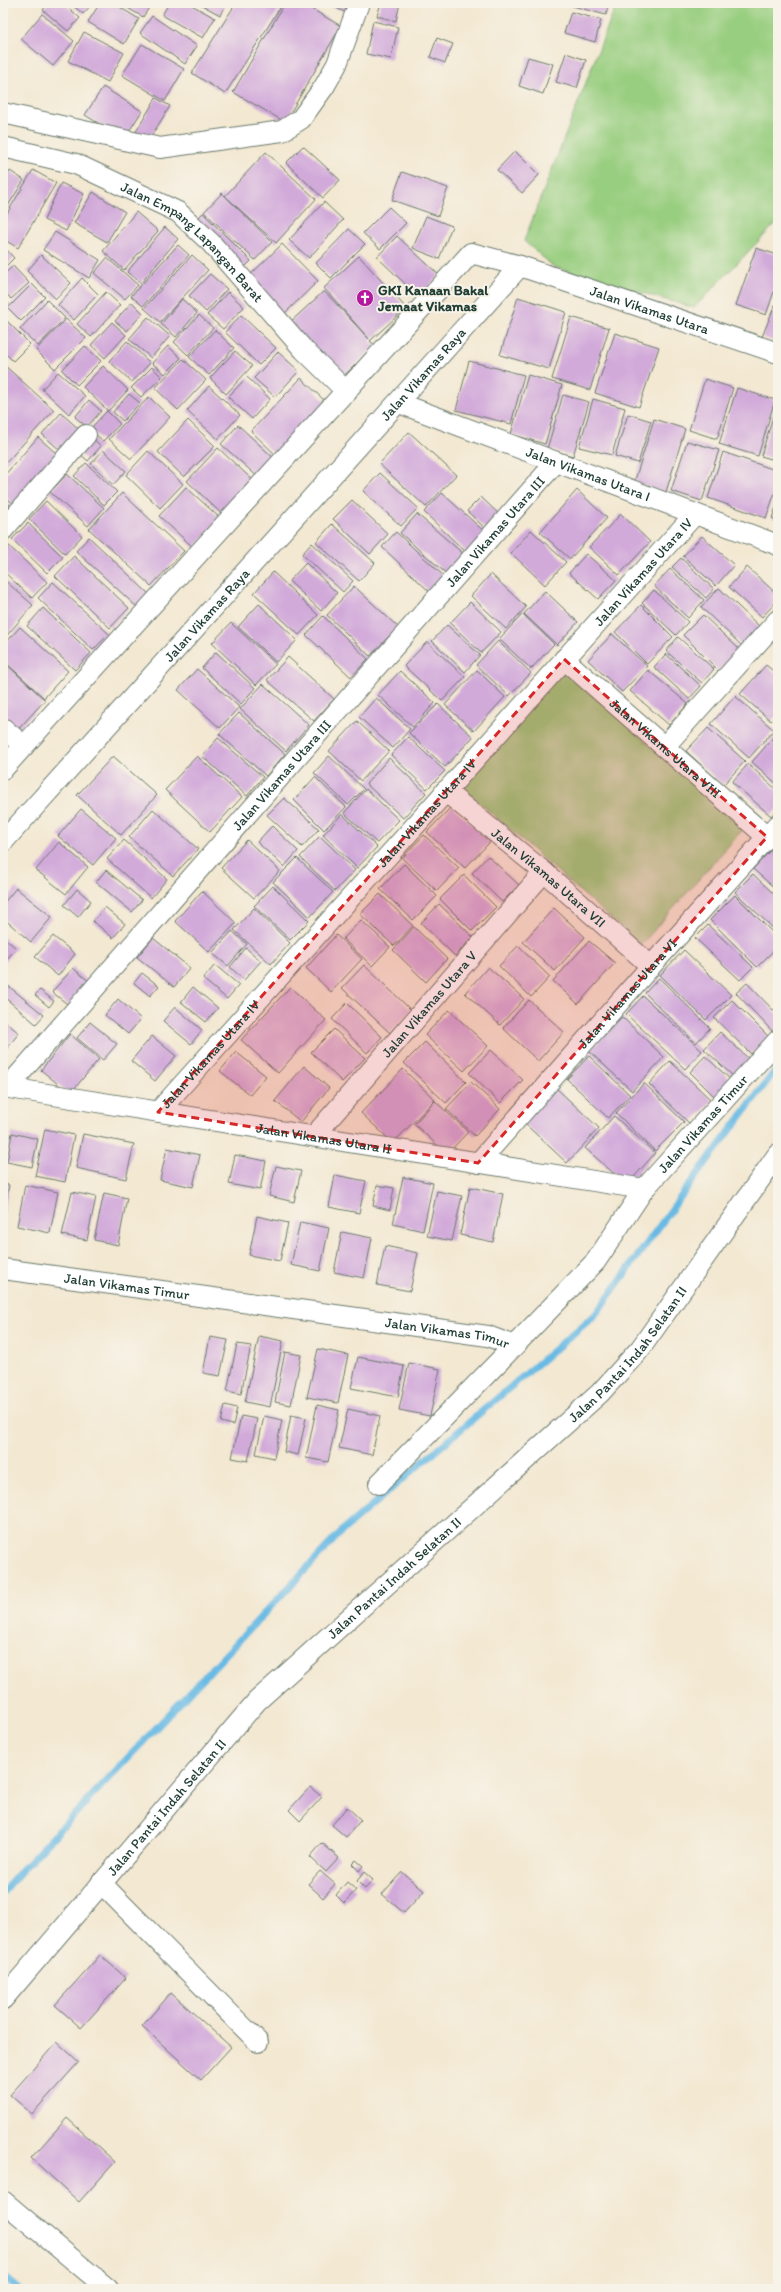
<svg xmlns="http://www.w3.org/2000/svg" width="781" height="2292" font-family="Itim,sans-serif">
<rect width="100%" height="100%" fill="#f7f3e8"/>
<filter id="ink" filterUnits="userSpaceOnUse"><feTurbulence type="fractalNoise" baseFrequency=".025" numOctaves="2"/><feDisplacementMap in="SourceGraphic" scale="8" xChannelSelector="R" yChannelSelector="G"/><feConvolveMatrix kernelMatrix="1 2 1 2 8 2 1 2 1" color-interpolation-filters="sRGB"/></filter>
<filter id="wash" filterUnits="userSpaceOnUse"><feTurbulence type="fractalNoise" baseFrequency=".012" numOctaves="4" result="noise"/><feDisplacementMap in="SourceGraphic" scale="16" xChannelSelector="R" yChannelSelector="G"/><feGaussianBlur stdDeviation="0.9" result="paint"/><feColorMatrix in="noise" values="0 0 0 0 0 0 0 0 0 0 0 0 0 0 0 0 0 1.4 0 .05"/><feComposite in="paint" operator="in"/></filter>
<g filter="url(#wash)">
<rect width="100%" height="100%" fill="#f3e8d2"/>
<g fill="#98ce7f" stroke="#5c865a">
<path d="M617,3H778V221L694,308L554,267L524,241Z"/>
<path d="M561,667L744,828L641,945L458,784Z"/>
</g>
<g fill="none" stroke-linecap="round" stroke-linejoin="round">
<g stroke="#68bae4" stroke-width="7">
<path d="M3,1892L21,1871L344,1529L595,1315L687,1188L778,1067"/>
<path d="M3,2276L19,2289"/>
</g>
</g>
<g id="blocks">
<g fill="#d2aada">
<path d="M48,3H63L80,18L68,31L43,10Z"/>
<path d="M70,3H93L83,14Z"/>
<path d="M100,3H113L139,19L124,44L88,22Z"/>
<path d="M119,3H152L143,17Z"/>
<path d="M169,3H188L215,18L203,38L162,15Z"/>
<path d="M198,3H227L220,15Z"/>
<path d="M236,3H283L225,94L192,73Z"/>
<path d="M285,3H301L341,26L285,122L233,92Z"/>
<path d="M325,3H354L349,14Z"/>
<path d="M381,3H400L396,21L377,16Z"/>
<path d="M570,3H609L606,15L569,5Z"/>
<path d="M571,12L601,20L595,42L564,33Z"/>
<path d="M42,14L74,41L53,66L21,39Z"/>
<path d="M152,16L197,46L185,64L140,33Z"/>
<path d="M373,21L398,27L391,59L366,54Z"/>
<path d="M84,32L124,53L108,82L68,61Z"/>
<path d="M437,38L453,44L445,63L430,57Z"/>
<path d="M142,44L184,69L165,101L122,75Z"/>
<path d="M566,53L586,60L577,88L556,82Z"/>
<path d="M528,57L553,64L543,94L519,86Z"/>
<path d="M103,87L142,111L124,139L85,115Z"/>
<path d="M156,98L170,106L147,143L134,135Z"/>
<path d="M303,146L340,180L323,198L286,163Z"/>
<path d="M515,151L539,175L522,193L497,170Z"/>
<path d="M266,152L316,199L276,243L225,196Z"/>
<path d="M33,170L56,183L18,248L3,239V220Z"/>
<path d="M10,171L24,180L3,214V182Z"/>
<path d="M402,172L448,188L438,216L392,200Z"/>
<path d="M61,183L84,194L66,231L44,220Z"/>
<path d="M93,192L125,212L107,242L74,223Z"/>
<path d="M222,193L272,242L255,260L204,212Z"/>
<path d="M324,202L343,220L309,258L289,240Z"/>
<path d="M389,207L406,223L380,249L363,233Z"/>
<path d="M136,212L158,231L124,270L103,251Z"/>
<path d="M203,213L251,261L241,271L193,223Z"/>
<path d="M426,216L452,226L439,259L413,248Z"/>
<path d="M165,227L178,239L141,283L127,272Z"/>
<path d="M349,229L365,244L331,278L316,263Z"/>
<path d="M55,232L100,260L89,278L43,250Z"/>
<path d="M397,236L439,275L419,297L377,257Z"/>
<path d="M282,244L318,281L280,318L244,281Z"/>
<path d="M178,245L189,255L143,306L131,296Z"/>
<path d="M3,246L14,258L3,269Z"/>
<path d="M756,248L778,255V280L766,315L736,305Z"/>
<path d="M41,255L71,283L56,299L27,271Z"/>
<path d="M192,255L208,270L160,322L144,308Z"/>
<path d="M359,256L406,308L370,341L376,346L339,380L287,325L324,291L369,339L324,288Z"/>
<path d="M107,258L138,285L125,299L94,273Z"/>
<path d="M13,266L29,283L11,299L3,290V275Z"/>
<path d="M210,274L227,289L206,312L189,296Z"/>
<path d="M82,278L98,294L74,320L58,305Z"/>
<path d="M32,284L45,297L21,321L8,308Z"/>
<path d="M106,292L120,305L91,337L77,324Z"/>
<path d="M228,292L244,307L223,329L207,315Z"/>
<path d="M518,297L566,312L549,369L500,355Z"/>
<path d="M778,297V343L762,337Z"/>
<path d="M3,298L9,304L3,311Z"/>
<path d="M182,299L197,313L176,337L161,324Z"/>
<path d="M47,300L65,318L38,346L20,329Z"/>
<path d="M132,302L143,313L127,331L115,321Z"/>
<path d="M199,315L213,328L188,355L174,342Z"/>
<path d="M241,315L276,348L259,365L225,332Z"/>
<path d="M148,317L170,336L151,358L129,339Z"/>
<path d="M571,317L609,328L590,390L552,379Z"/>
<path d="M5,319L30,344L13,361L3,351V322Z"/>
<path d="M66,319L86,338L55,369L36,350Z"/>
<path d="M112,322L126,335L105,358L91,345Z"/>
<path d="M215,330L234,348L209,375L189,357Z"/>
<path d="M615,333L659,347L639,407L595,393Z"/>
<path d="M127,341L150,363L132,382L109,361Z"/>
<path d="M85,346L101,361L77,385L62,370Z"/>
<path d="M168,346L181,358L165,374L152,363Z"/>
<path d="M235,351L252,366L226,394L210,378Z"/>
<path d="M278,352L299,371L275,397L254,378Z"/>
<path d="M183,359L206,380L178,410L155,388Z"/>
<path d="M469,361L524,375L511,424L456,410Z"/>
<path d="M3,364L54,410L3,466Z"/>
<path d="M103,366L128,390L108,411L83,387Z"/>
<path d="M152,367L162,377L141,397L131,388Z"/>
<path d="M58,372L85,396L69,414L42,389Z"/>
<path d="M528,375L562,385L545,444L511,434Z"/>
<path d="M247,377L270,399L252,419L228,397Z"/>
<path d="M301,378L328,404L278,457L251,431Z"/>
<path d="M705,379L733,388L717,439L689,430Z"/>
<path d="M209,386L240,415L218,439L187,411Z"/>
<path d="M737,388L775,400L758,456L719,444Z"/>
<path d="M129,394L140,403L123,421L113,412Z"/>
<path d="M563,395L589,402L573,456L547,449Z"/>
<path d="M149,397L170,417L131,459L109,439Z"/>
<path d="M593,399L625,408L612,455L579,447Z"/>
<path d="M89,400L101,411L87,427L75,417Z"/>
<path d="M776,407L778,408V461L761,456Z"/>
<path d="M107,411L120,424L103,441L90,429Z"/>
<path d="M61,413L81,431L62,452L42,434Z"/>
<path d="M628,414L651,421L638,463L615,456Z"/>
<path d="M654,419L685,429L666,492L634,483Z"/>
<path d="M188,420L215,446L184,477L158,452Z"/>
<path d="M238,425L277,461L260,479L221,444Z"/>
<path d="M409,432L456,475L426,507L379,464Z"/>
<path d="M90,436L101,446L88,461L77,451Z"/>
<path d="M38,437L58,455L14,504L3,495V477Z"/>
<path d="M687,441L719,450L702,501L671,491Z"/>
<path d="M218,448L257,484L226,518L187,481Z"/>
<path d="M103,450L126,471L113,485L91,464Z"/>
<path d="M148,451L183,484L160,508L126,475Z"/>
<path d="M723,452L778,471V484L766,518L708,498Z"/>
<path d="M86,463L117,492L104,505L74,476Z"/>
<path d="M380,473L418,508L401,526L363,491Z"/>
<path d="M67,474L104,508L88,526L50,492Z"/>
<path d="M186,487L221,519L194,548L159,516Z"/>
<path d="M577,490L607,518L570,559L540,532Z"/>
<path d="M122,493L184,551L151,586L89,529Z"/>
<path d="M442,493L488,535L469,555L424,512Z"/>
<path d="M481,497L504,519L491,534L467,511Z"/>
<path d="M3,499L12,507L3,518Z"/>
<path d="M352,500L388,534L370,554L333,519Z"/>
<path d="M46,501L82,536L65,554L29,519Z"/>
<path d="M778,502V520L772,518Z"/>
<path d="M417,514L466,556L449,576L400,533Z"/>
<path d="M621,514L650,542L619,575L589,547Z"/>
<path d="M28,523L63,557L47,573L12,539Z"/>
<path d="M332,524L375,563L359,581L316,542Z"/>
<path d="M531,530L566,562L545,585L511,553Z"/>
<path d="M396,532L445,577L431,593L382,547Z"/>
<path d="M702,536L734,565L716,586L683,556Z"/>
<path d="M89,537L150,595L138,608L76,551Z"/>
<path d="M312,543L353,581L343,592L302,554Z"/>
<path d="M7,544L47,582L32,598L3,571V548Z"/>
<path d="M586,554L616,580L598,599L569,573Z"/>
<path d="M74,556L129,608L110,628L55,576Z"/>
<path d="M681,558L714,589L706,598L672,567Z"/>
<path d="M306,563L337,593L321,611L289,581Z"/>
<path d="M747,567L778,595V600L762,617L729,587Z"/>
<path d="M670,569L704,600L688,618L654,586Z"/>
<path d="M273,572L318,615L299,635L254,593Z"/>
<path d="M491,574L526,607L506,629L471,596Z"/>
<path d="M3,579L33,605L3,640Z"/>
<path d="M53,582L109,634L93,650L38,598Z"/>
<path d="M354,586L398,627L370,656L327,615Z"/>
<path d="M719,588L760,627L742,646L701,607Z"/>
<path d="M654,590L688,622L676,635L642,603Z"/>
<path d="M545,591L578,622L557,645L524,614Z"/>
<path d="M470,602L501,632L481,653L450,623Z"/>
<path d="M259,604L297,640L276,662L238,627Z"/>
<path d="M641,605L673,637L647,664L615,632Z"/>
<path d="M43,608L91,653L75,670L27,626Z"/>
<path d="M523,614L554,644L531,669L499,639Z"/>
<path d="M703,615L740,650L719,671L683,635Z"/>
<path d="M323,616L368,659L351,677L306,635Z"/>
<path d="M231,623L276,664L256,685L212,643Z"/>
<path d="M447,625L480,655L465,672L432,641Z"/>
<path d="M20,627L68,671L44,698L3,660V646Z"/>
<path d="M612,634L647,666L622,692L588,660Z"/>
<path d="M678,637L714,669L702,683L666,651Z"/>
<path d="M498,641L531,673L509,696L476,665Z"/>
<path d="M427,642L465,677L442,701L404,666Z"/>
<path d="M216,652L255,688L241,704L202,668Z"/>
<path d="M666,654L701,686L689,699L654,667Z"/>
<path d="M288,657L334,699L314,721L267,680Z"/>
<path d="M3,661L45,700L14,734L3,725Z"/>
<path d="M766,665L778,675V714L771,721L740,694Z"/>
<path d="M197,669L239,707L220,728L178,690Z"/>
<path d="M477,670L505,697L474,731L445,705Z"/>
<path d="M648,670L688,704L669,725L630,691Z"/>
<path d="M400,671L435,703L413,727L378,695Z"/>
<path d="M263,684L309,725L286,751L240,709Z"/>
<path d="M735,696L774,730L749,758L711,724Z"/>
<path d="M376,698L410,729L393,748L359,717Z"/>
<path d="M438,704L473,737L445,767L409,733Z"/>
<path d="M239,713L285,754L266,776L219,734Z"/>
<path d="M357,721L389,751L361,781L329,751Z"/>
<path d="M708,728L745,761L723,785L686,751Z"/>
<path d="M778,732V785L752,762Z"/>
<path d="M408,737L445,771L427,789L391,755Z"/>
<path d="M218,738L263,777L247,796L202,756Z"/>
<path d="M113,756L157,795L121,835L77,795Z"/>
<path d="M197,756L242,797L210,832L165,790Z"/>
<path d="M329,756L364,789L348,805L314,773Z"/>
<path d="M389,758L426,793L403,818L366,784Z"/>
<path d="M748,764L778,791V808L771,816L732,782Z"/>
<path d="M315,777L346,807L324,830L294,800Z"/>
<path d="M366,789L399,820L377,843L344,813Z"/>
<path d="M284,798L319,829L302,847L267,815Z"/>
<path d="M452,806L490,842L465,868L427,832Z"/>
<path d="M81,809L116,838L93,865L58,836Z"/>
<path d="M153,809L198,849L173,876L129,837Z"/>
<path d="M342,814L377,847L357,868L323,835Z"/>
<path d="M272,826L298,851L284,867L257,842Z"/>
<path d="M424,835L459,868L437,891L402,858Z"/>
<path d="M320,836L355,870L335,891L300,857Z"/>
<path d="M124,840L167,879L151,898L107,859Z"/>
<path d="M247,840L280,871L254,898L221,868Z"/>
<path d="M59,842L88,867L66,894L36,870Z"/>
<path d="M777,843L778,844V891L753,869Z"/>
<path d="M488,856L519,885L502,902L472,873Z"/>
<path d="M297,858L333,892L310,917L273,882Z"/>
<path d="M404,864L437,896L413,920L380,889Z"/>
<path d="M106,870L142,900L132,912L96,882Z"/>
<path d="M753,874L778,898V933L735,892Z"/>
<path d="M464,875L496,907L472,931L440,899Z"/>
<path d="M273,886L309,921L290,940L254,906Z"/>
<path d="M16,888L52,917L31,942L3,918V904Z"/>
<path d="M77,889L91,901L78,917L64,905Z"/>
<path d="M202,891L236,923L209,952L175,921Z"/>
<path d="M380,894L413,926L394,946L360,914Z"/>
<path d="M735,895L778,938V946L757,967L710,920Z"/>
<path d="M439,904L473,937L455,956L421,923Z"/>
<path d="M105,907L125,924L113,938L93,921Z"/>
<path d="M254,908L290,943L271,964L234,930Z"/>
<path d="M554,908L585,937L555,971L523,942Z"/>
<path d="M361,920L390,947L372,966L343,939Z"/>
<path d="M708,925L753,967L740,980L695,938Z"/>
<path d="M414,927L447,959L426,982L393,950Z"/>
<path d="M232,931L247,944L228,966L212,953Z"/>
<path d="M336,935L362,959L331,992L306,968Z"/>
<path d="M53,936L75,954L58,976L35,957Z"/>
<path d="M3,937L16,948L3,964Z"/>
<path d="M153,938L190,968L174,987L137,957Z"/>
<path d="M589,941L615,963L578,1004L553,981Z"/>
<path d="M518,946L550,977L531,997L499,966Z"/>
<path d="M246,948L261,961L244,980L230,967Z"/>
<path d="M684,950L731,995L706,1020L660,975Z"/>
<path d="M215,965L239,985L227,999L203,979Z"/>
<path d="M364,965L411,1010L390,1033L342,988Z"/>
<path d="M488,967L524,999L500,1025L465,993Z"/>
<path d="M73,968L91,983L71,1007L52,992Z"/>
<path d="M142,973L159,986L150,996L134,983Z"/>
<path d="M659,978L710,1028L696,1043L645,993Z"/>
<path d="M747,983L778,1015V1027L773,1032L736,993Z"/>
<path d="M6,984L44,1015L36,1024L3,996V988Z"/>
<path d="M193,987L218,1008L206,1022L181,1002Z"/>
<path d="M290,987L326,1020L278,1073L241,1040Z"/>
<path d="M40,990L54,1001L49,1007L35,995Z"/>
<path d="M643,996L702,1051L685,1069L626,1014Z"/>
<path d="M118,999L141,1019L128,1034L105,1015Z"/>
<path d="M529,1000L564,1032L538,1061L503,1028Z"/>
<path d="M732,1000L769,1037L751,1054L714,1018Z"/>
<path d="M347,1003L382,1037L367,1053L332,1019Z"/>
<path d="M175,1007L202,1030L191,1044L163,1021Z"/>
<path d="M449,1010L488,1046L464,1071L425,1035Z"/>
<path d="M622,1017L664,1057L632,1091L589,1051Z"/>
<path d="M3,1020L19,1033L3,1053Z"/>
<path d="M90,1022L117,1044L103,1060L77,1038Z"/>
<path d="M334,1029L365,1058L342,1082L311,1052Z"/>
<path d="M720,1032L750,1060L734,1077L704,1049Z"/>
<path d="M70,1034L99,1059L70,1094L41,1070Z"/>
<path d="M152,1036L176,1056L155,1081L131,1061Z"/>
<path d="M425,1042L466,1082L446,1103L404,1063Z"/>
<path d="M491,1050L523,1080L500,1103L469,1073Z"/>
<path d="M236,1052L266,1076L250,1095L220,1071Z"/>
<path d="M589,1056L630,1095L608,1118L567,1079Z"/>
<path d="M705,1056L731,1080L715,1097L690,1072Z"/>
<path d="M670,1061L712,1101L690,1124L649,1084Z"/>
<path d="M304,1066L329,1088L301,1122L275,1101Z"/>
<path d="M403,1069L435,1100L393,1143L361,1113Z"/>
<path d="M471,1082L500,1109L475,1136L446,1109Z"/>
<path d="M644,1083L684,1122L655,1151L616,1113Z"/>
<path d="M555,1087L599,1128L567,1163L523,1122Z"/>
<path d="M435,1101L468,1132L447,1154L414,1124Z"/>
<path d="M614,1116L655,1153L627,1185L585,1148Z"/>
<path d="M45,1129L74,1135L65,1182L35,1176Z"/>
<path d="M12,1133L38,1139L32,1167L7,1162Z"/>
<path d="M83,1134L134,1144L126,1179L76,1168Z"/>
<path d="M167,1148L200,1155L193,1187L160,1180Z"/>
<path d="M235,1155L266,1161L260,1190L229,1184Z"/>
<path d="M276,1166L301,1171L294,1202L269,1196Z"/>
<path d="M335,1175L366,1181L359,1213L329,1207Z"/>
<path d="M403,1177L433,1183L423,1231L393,1224Z"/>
<path d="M3,1184L9,1185L4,1212H3Z"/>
<path d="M25,1185L58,1192L50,1233L17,1226Z"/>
<path d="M377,1185L394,1188L390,1210L373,1206Z"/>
<path d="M470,1187L503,1194L493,1242L460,1235Z"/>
<path d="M437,1191L462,1196L452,1241L427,1236Z"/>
<path d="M72,1192L96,1197L87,1240L62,1235Z"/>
<path d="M104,1193L127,1198L118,1245L94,1240Z"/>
<path d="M257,1216L288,1223L280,1261L249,1255Z"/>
<path d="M300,1222L329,1228L320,1271L291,1265Z"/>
<path d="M342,1232L372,1238L364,1278L334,1272Z"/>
<path d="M385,1246L418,1253L410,1291L377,1285Z"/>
<path d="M259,1336L283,1341L270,1407L245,1402Z"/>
<path d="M210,1337L228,1340L220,1376L203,1373Z"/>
<path d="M237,1344L251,1346L241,1394L227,1391Z"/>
<path d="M318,1349L348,1355L338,1403L307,1397Z"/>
<path d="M285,1352L301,1355L291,1405L275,1402Z"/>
<path d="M358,1357L404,1366L398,1397L351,1388Z"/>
<path d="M409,1363L440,1369L430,1416L399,1410Z"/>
<path d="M225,1405L237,1408L233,1425L221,1422Z"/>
<path d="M317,1405L339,1410L328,1462L306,1458Z"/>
<path d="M348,1409L380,1416L372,1455L339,1448Z"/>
<path d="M291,1415L306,1418L298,1455L284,1452Z"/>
<path d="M241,1416L257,1419L248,1461L232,1458Z"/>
<path d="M264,1416L282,1420L274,1458L256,1454Z"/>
<path d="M310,1787L322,1797L300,1821L289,1810Z"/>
<path d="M347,1807L361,1820L346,1837L332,1825Z"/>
<path d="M322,1843L339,1858L326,1872L310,1857Z"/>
<path d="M356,1860L363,1866L359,1871L352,1864Z"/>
<path d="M320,1871L335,1884L323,1898L308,1884Z"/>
<path d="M364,1872L373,1880L365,1889L357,1881Z"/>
<path d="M402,1872L424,1891L404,1913L382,1894Z"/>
<path d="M347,1882L356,1890L344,1903L336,1895Z"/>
<path d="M100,1955L126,1978L81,2028L55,2005Z"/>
<path d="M171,1993L231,2047L201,2080L142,2026Z"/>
<path d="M57,2042L79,2062L32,2114L10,2095Z"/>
<path d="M67,2118L115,2162L79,2202L31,2158Z"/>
</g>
</g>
</g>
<g filter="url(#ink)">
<use href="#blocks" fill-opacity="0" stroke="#69796b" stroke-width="1"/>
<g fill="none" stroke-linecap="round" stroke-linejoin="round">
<defs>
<g id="street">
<path d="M3,113L160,148L282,131L301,119L324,87L337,64L359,3"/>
<path id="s1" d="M3,147L76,164L178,212L211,243L304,350L347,392"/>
<path id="s2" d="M399,403L778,545"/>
<path d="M3,530L86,435"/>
<path id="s3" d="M564,659L767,837"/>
<path d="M3,728L24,746"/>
<path d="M665,746L778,620"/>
<path id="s4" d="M3,769L471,253L520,266L778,353"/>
<path id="s5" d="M445,791L544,872L651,966"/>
<path id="s6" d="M3,842L520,266"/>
<path id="s7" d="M3,1087L644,1189"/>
<path id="s8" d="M8,1087L556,462"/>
<path id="s9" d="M158,1112L695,514"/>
<path id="s10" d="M314,1136L544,872"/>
<path id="s11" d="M478,1163L651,966L778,825"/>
<path id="s12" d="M3,1269L488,1336L514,1346L596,1261L644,1189L778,1040"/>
<path d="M379,1484L514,1346"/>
<path d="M101,1883L258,2042"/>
<path id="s13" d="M3,1999L257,1701L600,1393L640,1349L778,1154"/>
<path d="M3,2201L108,2289"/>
</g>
</defs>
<use href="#street" stroke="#69796b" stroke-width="22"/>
<use href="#street" stroke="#fff" stroke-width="20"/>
</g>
</g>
<path fill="#d62828" fill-opacity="0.2" stroke="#d62828" stroke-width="3" stroke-dasharray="8 5" stroke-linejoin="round" d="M564,659L767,837L478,1163L158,1112Z"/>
<defs>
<symbol id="church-disc" viewBox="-11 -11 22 22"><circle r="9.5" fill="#b5179e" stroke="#f7f3e8"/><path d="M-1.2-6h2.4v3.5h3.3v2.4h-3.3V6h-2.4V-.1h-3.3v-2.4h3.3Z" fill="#fff"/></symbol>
</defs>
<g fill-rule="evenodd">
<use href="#church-disc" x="355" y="288" width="20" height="20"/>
</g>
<g text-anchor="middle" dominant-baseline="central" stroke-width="4" stroke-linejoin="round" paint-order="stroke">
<g font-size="14" fill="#1f3d34" stroke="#f7f3e8">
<text stroke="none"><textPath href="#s1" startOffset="217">Jalan Empang Lapangan Barat</textPath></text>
<text stroke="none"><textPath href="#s4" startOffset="884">Jalan Vikamas Utara</textPath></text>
<text stroke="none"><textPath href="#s6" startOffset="629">Jalan Vikamas Raya</textPath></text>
<text stroke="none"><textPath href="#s2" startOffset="202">Jalan Vikamas Utara I</textPath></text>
<text stroke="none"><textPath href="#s8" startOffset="739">Jalan Vikamas Utara III</textPath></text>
<text stroke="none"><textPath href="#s9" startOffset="726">Jalan Vikamas Utara IV</textPath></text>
<text stroke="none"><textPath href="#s6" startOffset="305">Jalan Vikamas Raya</textPath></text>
<text stroke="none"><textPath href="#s3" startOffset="135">Jalan Vikams Utara VIII</textPath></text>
<text stroke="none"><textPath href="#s8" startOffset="415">Jalan Vikamas Utara III</textPath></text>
<text stroke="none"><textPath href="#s9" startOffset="402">Jalan Vikamas Utara IV</textPath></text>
<text stroke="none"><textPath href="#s5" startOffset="135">Jalan Vikamas Utara VII</textPath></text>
<text stroke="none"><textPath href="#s11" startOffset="226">Jalan Vikamas Utara VI</textPath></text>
<text stroke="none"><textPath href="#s10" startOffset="175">Jalan Vikamas Utara V</textPath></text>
<text stroke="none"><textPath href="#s9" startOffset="78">Jalan Vikamas Utara IV</textPath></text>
<text stroke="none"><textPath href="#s12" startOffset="810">Jalan Vikamas Timur</textPath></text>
<text stroke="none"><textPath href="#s7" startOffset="325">Jalan Vikamas Utara II</textPath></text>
<text stroke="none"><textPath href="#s12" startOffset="125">Jalan Vikamas Timur</textPath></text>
<text stroke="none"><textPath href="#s12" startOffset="449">Jalan Vikamas Timur</textPath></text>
<text stroke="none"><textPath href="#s13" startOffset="900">Jalan Pantai Indah Selatan II</textPath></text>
<text stroke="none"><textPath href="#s13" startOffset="576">Jalan Pantai Indah Selatan II</textPath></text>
<text stroke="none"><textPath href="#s13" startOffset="252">Jalan Pantai Indah Selatan II</textPath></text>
</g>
<g font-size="14" font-weight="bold" fill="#1f3d34" stroke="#f7f3e8" text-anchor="start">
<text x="378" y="290">GKI Kanaan Bakal<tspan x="378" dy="16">Jemaat Vikamas</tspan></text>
</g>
</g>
<rect width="781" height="2292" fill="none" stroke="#f7f3e8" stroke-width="16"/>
</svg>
